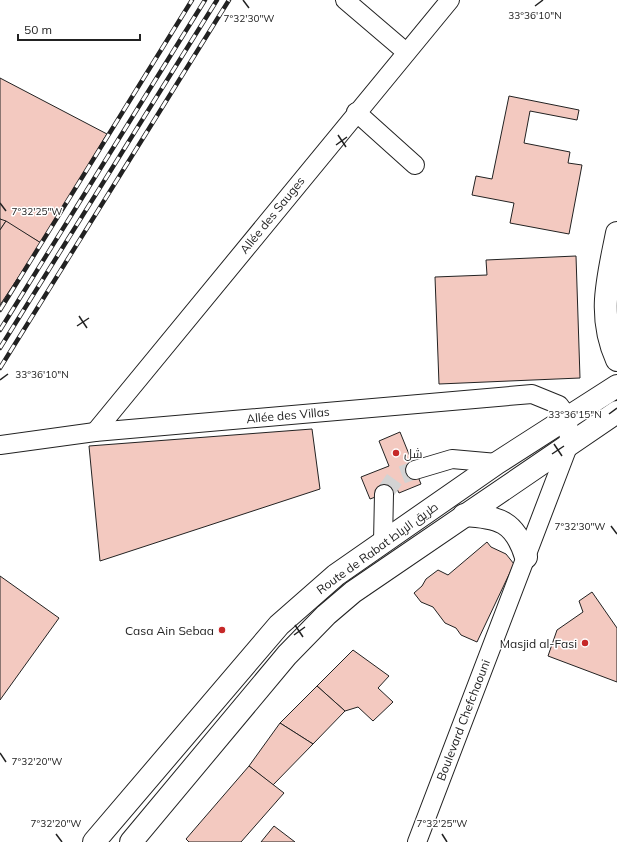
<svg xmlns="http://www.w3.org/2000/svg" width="617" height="842" font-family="Mulish,Cairo,sans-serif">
<rect width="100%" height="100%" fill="#fff"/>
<g fill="#f3c9c0" stroke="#222">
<path d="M0,78L107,134L41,243L0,219Z"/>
<path d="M509,96L579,110L577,120L530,111L524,143L570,152L568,163L582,165L569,234L510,223L514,203L472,195L476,176L492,179Z"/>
<path d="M0,219L6,221L0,230Z"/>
<path d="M6,221L41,243L0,305V230Z"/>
<path d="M576,256L580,378L439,384L435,277L487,275L486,260Z"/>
<path d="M312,429L320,489L100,561L89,446Z"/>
<path d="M400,432L421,484L399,493L397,489L370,499L361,477L389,466L379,441Z"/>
<path d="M487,542L491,547L506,554L514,564L477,642L461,635L456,628L445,623L433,607L421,602L414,593L422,586L426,579L438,570L448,575Z"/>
<path d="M0,576L59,618L0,700Z"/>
<path d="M592,592L617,628V682L548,656L557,630L583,612L579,601Z"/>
<path d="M353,650L389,676L378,688L393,702L373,721L358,707L345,711L317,686Z"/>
<path d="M317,686L345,711L313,744L280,723Z"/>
<path d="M280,723L313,744L273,785L249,766Z"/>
<path d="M249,766L284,793L241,842H189L186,839Z"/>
<path d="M274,826L295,842H261Z"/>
</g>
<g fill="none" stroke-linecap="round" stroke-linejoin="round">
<path stroke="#d3d3d3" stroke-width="18" stroke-dasharray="18 9" stroke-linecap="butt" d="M384,494L396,477L415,470"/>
<defs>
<g id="minor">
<path d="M345,0L406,52"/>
<path d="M356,112L415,165"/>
<path d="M95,432L450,0"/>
<path d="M0,445L95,432L532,394L559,405L568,417L569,444L417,842"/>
<path d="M415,470L452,459L497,463"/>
<path d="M383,542L384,494"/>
</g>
<g id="major">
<path d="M617,233C608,279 597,315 617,360"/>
<path d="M464,515C499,517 515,521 526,557"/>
<path d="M94,842L279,625L336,575L497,463L617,386"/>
<path d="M131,842L287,655L326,615L353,592L617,412"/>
</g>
</defs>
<use href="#minor" stroke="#222" stroke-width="20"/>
<use href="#major" stroke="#222" stroke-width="24"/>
<use href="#minor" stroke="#fff" stroke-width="18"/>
<use href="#major" stroke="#fff" stroke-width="22"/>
<defs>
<g id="rail">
<path d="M0,310L192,0"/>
<path d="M0,330L205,0"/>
<path d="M0,348L217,0"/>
<path d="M0,368L229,0"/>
</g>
</defs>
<use href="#rail" stroke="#222" stroke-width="4.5"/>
<use href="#rail" stroke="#fff" stroke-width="3" stroke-dasharray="9" stroke-linecap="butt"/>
</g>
<path fill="none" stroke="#222" stroke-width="1.5" d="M243,0L249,8M535,6L543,0M338,135L346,147M336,145L347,137M0,203L6,211M79,316L87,328M77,326L89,318M0,380L8,374M609,414L617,408M554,444L562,456M552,454L564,446M611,526L617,534M295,625L303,637M294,635L305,627M0,753L6,762M56,834L62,842M442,834L447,842"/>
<g fill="#c62828" stroke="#fff" stroke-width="1.5">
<circle cx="396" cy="453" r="4"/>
<circle cx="222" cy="630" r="4"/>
<circle cx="585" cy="643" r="4"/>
</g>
<g text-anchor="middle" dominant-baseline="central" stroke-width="3" stroke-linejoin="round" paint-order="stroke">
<g font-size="12" fill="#222" stroke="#fff">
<text transform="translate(272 215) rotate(-51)">Allée des Sauges</text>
<text transform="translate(288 415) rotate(-5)">Allée des Villas</text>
<text transform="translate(377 548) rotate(-36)">Route de Rabat طريق الرباط</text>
<text transform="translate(463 720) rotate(-69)">Boulevard Chefchaouni</text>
</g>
<g font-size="12" fill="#222" stroke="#fff" text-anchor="end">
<text x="404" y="453" text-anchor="start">شل</text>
<text x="214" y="630">Casa Ain Sebaa</text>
<text x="577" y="643">Masjid al-Fasi</text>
</g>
</g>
<g font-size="10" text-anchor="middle" fill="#222" stroke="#fff" stroke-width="3" stroke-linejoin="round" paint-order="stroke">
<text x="535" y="19">33°36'10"N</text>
<text x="249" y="22">7°32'30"W</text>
<text x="37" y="215">7°32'25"W</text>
<text x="42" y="378">33°36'10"N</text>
<text x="575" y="418">33°36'15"N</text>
<text x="580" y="530">7°32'30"W</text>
<text x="37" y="765">7°32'20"W</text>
<text x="56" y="827">7°32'20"W</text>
<text x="442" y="827">7°32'25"W</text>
</g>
<path d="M18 34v6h122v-6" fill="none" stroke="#222222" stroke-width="2"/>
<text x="24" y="34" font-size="12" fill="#222222" stroke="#ffffff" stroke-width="3" paint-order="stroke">50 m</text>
</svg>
